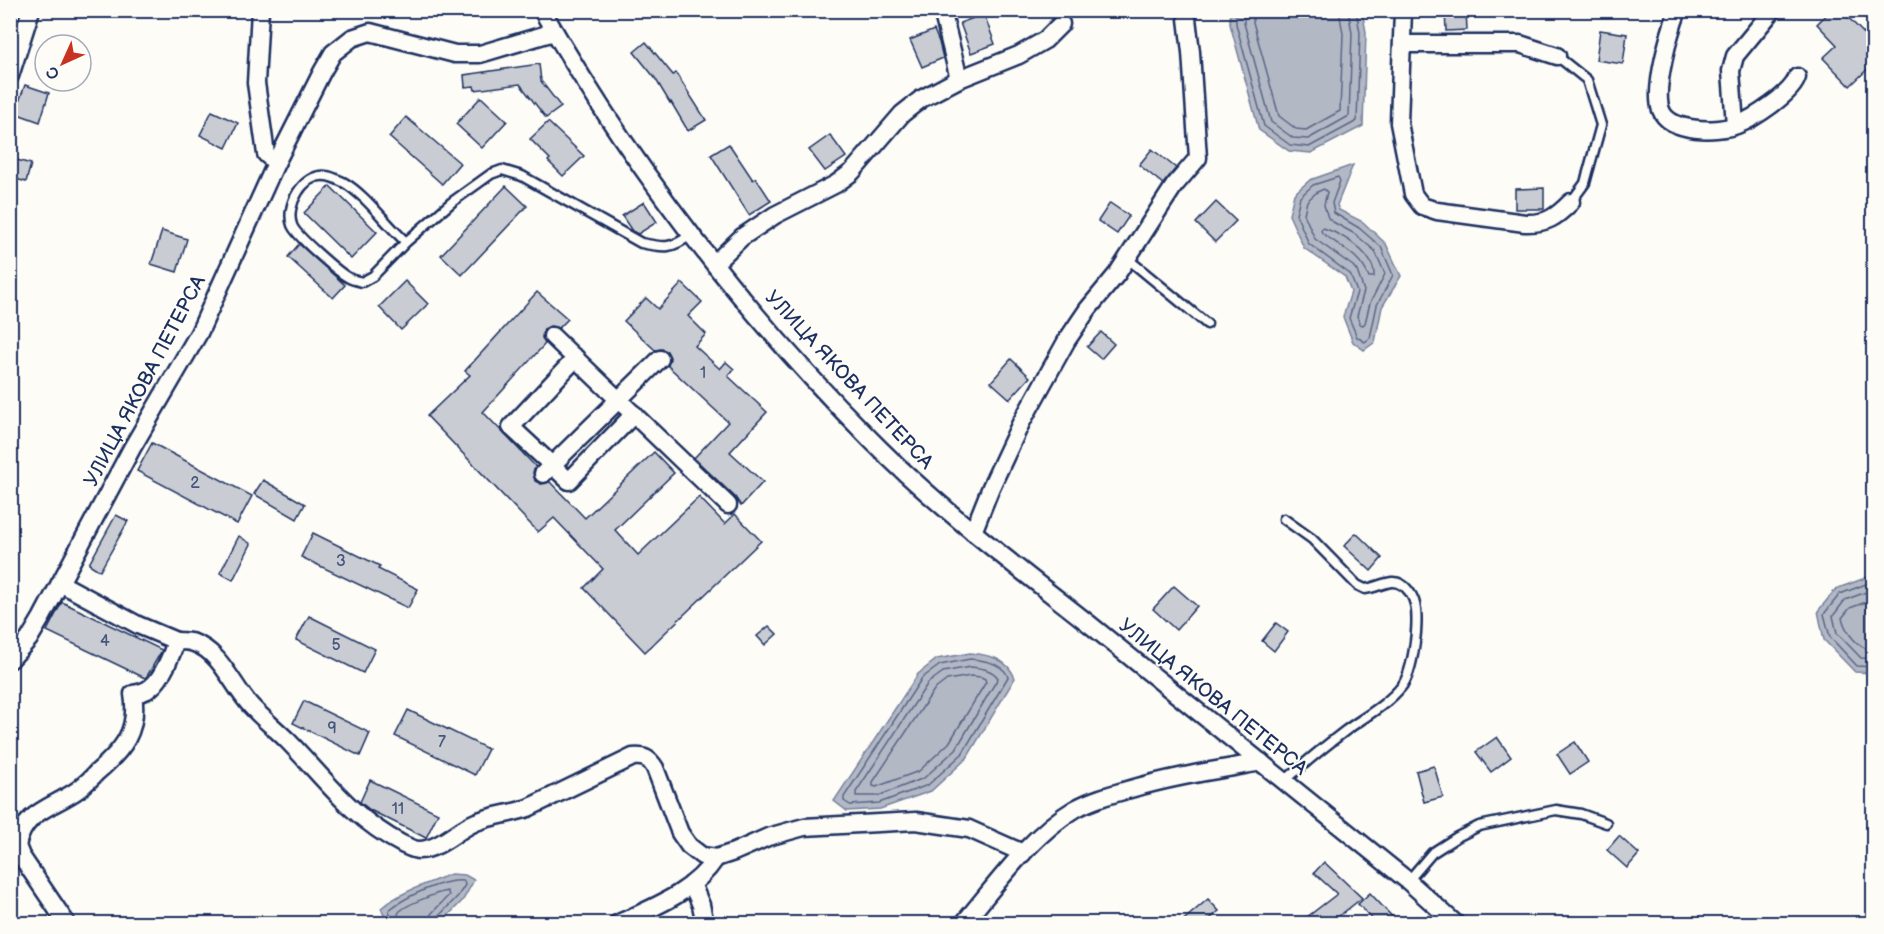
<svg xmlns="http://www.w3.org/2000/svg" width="1884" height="934" font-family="'Balsamiq Sans',sans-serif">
<rect width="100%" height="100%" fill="#fdfcf7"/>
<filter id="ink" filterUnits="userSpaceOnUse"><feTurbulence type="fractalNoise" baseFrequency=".0167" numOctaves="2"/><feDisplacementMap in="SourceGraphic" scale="12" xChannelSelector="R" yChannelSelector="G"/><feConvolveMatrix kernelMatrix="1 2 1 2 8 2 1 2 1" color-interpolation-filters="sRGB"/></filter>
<g filter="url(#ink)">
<g fill="#b3b8c5" stroke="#76819c" stroke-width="1.5">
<path d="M1230,11H1362L1366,32L1363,126L1311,153L1289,151L1259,130L1230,24Z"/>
<path d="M1353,165L1337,205L1339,210L1363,222L1386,244L1401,276L1382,307L1375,342L1364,350L1353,342L1343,317L1351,292L1345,277L1304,248L1289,215L1294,194L1310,180Z"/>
<path d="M1873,575V673L1855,672L1824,640L1818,611L1836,589Z"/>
<path d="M970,653C989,655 1007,658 1015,678L967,758L931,791L880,809L847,811L834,801L918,674L937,659Z"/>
<path d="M451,874L465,875L474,880L463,900L443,921L439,924L387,923L381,908C402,891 427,884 451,874Z"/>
</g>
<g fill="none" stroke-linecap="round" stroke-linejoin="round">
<g stroke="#586687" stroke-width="1.5">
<path d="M1236,10V24L1264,126L1290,145L1309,147L1357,121L1360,33L1356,10"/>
<path d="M1244,10V23L1271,122L1293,138L1308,139L1349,116L1352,33L1348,10"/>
<path d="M1253,10V22L1279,116L1296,129L1306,130L1340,111L1343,34L1339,10"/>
<path d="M1338,177L1340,181L1332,203L1334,213L1359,228L1381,247L1393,275L1377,305L1370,338L1365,342L1357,337L1349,318L1357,292L1350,274L1309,244L1296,214L1300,197L1313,185Z"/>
<path d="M1324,189L1327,192L1324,205L1328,218L1333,222L1355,234L1375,251L1385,274L1370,303L1365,323L1363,325L1360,324L1357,316L1364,291L1357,271L1353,266L1315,239L1304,214L1307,201L1317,192Z"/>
<path d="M1323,228C1342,234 1376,254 1374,277H1369C1360,255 1341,247 1322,233L1321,230Z"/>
<path d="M1874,581L1840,594L1824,614L1830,637L1857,666L1874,667"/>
<path d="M1874,589L1845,600L1833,616L1837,633L1861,658L1874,659"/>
<path d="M1874,599L1850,608L1842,618C1846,632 1858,650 1874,650"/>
<path d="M970,659C983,660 1003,663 1008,677L962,754L928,785L879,803L850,805L844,801V797L922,678L940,665Z"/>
<path d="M970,667C981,668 992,669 998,678L956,749L924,778L878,796H856V792L928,683L943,672Z"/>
<path d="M971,676L981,677L985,679L986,682L949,743L919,771L876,787L873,786V782L934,690L947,680Z"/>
<path d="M393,924L389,910C405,897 444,878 464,881L465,885L458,896L437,918L436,924"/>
<path d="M400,924C400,920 398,917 398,914C400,906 440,892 447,891L449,895L431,914L429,924"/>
</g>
</g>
<g fill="#c9ccd3" stroke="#1b2f5e" stroke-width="1.5">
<path d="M1445,10H1466L1467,30L1446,31Z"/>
<path d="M1831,10H1841L1874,44V63L1850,86L1823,58L1837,45L1817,24Z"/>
<path d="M984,14L995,44L971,53L960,23Z"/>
<path d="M934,30L939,42L943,58L922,67L910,40Z"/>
<path d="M1600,30L1627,34L1623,64L1596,60Z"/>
<path d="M646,42L673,75L676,73L706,120L688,131L671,102L670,103L655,78L634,52Z"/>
<path d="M539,64L541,81L561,107L546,118L520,84L475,90L474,86L465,87L464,75Z"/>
<path d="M25,85L49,93L40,122L15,113Z"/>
<path d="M481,97L507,121L482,148L456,124Z"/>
<path d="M212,111L238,123L226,148L200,135Z"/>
<path d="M406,117L460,163L442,184L389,137Z"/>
<path d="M548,122L584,156L563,176L548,161L550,159L530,139Z"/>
<path d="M830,135L846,157L825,171L809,150Z"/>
<path d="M729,144L753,180L756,178L771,201L749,215L711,155Z"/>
<path d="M1152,149L1176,168L1163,184L1139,165Z"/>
<path d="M10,158L31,164L26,182L10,177Z"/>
<path d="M330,186L377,232L351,259L304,213Z"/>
<path d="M506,186L527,206L462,275L441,255Z"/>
<path d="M1544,188V209H1515V189Z"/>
<path d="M644,202L657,222L638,234L632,231L622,216Z"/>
<path d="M1216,202L1236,221L1215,242L1196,223Z"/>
<path d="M1110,203L1129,216L1117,234L1098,221Z"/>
<path d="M162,231L187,239L177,272L151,264Z"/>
<path d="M299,244L345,285L333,298L288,257Z"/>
<path d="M405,281L428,304L401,330L379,307Z"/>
<path d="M682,283L702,302L688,316L706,334L695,346L720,369L726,362L734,369L728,376L767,412L730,452L763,482L741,506L735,497L694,458L728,422L668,366L670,357L667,351L662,349L655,350L624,321L646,298L658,309Z"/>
<path d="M537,292L568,319L559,328L550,326L544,329L542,338L545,344L483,412L536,467L533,472L535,481L541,484L550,482L585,518L654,452L674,473L615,530L638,555L699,497L725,524L735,514L761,541L645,652L584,588L603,569L554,518L538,532L427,416L470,375L465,371Z"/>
<path d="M1101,332L1114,344L1101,359L1087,347Z"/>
<path d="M1011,359L1030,377L1010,399L991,382Z"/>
<path d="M152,443L252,496L237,524L137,471Z"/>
<path d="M263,480L305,504L297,519L254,494Z"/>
<path d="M116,515L128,521L100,571L89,564Z"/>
<path d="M313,533L380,566L378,569L418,589L408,608L301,557Z"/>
<path d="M1356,533L1382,558L1371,571L1344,546Z"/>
<path d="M239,536L251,544L233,580L220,573Z"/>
<path d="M1174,586L1197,606L1176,630L1153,609Z"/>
<path d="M62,602L162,650L147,676L145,678L47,631Z"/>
<path d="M309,616L375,649L363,673L296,640Z"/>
<path d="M1276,623L1288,632L1274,651L1262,641Z"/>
<path d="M769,626L777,634L765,645L757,636Z"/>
<path d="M304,701L370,733L360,756L293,723Z"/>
<path d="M408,710L488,749L475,775L395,736Z"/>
<path d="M1497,737L1511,757L1491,772L1476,752Z"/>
<path d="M1575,742L1588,762L1570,774L1557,754Z"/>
<path d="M1434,766L1443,797L1424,802L1416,771Z"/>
<path d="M370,780L438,813L426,838L370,810L360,802Z"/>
<path d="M1619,836L1639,854L1627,868L1607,850Z"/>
<path d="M1324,862L1362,898L1329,924H1298L1337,894L1314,873Z"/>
<path d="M1370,893L1399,924H1377L1358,904Z"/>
<path d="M1208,899L1219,911L1204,924H1179Z"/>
</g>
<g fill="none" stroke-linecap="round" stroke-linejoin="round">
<defs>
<g id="lane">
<path d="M1557,56L1587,80L1601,125L1585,183L1571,202"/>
<path d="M406,242C386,224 366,195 343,182C338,180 331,176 326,176C303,173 285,206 292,225C295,235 339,273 349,278C353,280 358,281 362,282L373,276L406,242L452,202L491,174L502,170L522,176L641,243C665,248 672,249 692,234"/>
<path d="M1128,259L1207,324"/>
<path d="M1284,519L1312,539L1357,585L1365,589C1374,588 1383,583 1392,582C1406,581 1415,598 1416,610C1418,629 1413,671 1402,686C1387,705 1364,717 1345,731C1324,747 1304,763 1285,781"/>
<path d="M1408,881L1432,853L1457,837L1479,826L1556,810L1581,814L1606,823"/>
</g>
<g id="street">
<path d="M542,10C631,166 743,311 870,439C938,508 1017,567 1093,627C1198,711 1303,796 1408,881L1456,924"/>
<path d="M942,10L959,79"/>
<path d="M1403,10L1399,123L1413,194L1422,206L1437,211L1525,223C1547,224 1556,217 1571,202"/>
<path d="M1678,10C1670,31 1653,89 1661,110C1670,133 1718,132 1737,125C1753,119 1793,93 1797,77"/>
<path d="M1403,44H1520L1557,56"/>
<path d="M10,76L31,10"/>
<path d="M1735,125L1731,71L1735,56L1773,10"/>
<path d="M276,163L322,72L333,53L352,38L370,32L455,54H480L554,32"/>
<path d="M715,263L742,237L775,215L836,184L852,172L902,114L921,99L959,79L1019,55L1045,40L1061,24"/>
<path d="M552,336L728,505"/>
<path d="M576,358L511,427L569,481L634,414"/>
<path d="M543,474L660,359"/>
<path d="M973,532L991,487L1021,423L1067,340L1088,309L1117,274L1174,186L1198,158L1191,52L1186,10"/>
<path d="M176,641C182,641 189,641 194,643C221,652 233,687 251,706C263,719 276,729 288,741C326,780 352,818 402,844C407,846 413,850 419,850C441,849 456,830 476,822C493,815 511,814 528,808L633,757C644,756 649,758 655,768L680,833L689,846L702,856L716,858L734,852L768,837L804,827L916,821L969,829L1023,853"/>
<path d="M10,660L29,639L42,617L132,448L199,333L276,163L266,154L256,83L260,10"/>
<path d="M17,846L21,856L67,924"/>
<path d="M10,849L17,846C24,810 53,808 79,789C85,784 91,779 96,773C123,750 139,731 133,694C140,693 146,692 151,687C162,679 172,654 176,641L138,625L60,583"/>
<path d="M692,884L701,905L705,924"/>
<path d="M617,924C654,907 693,893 716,858"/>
<path d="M963,924C996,885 1031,835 1075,809C1091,800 1109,795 1127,790C1171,777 1216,770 1261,762"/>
</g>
</defs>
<use href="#lane" stroke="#1b2f5e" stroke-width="13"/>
<use href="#street" stroke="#1b2f5e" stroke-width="21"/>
<use href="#lane" stroke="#fdfcf7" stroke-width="8"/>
<use href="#street" stroke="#fdfcf7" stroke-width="16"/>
</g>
</g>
<g text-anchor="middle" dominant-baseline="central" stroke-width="4.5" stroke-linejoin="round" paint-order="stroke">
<g font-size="16" fill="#46567b">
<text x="703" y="373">1</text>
<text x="195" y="483">2</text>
<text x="341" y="561">3</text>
<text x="105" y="641">4</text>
<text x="336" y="645">5</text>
<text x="332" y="728">9</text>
<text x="442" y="742">7</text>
<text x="398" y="809">11</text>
</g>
<g font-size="20" fill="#1b2f5e" stroke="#fdfcf7">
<text transform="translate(849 380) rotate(47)">УЛИЦА ЯКОВА ПЕТЕРСА</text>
<text transform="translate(145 381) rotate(-62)">УЛИЦА ЯКОВА ПЕТЕРСА</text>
<text transform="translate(1213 697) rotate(39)">УЛИЦА ЯКОВА ПЕТЕРСА</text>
</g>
</g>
<rect width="1884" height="934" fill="none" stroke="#fdfcf7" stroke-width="36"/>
<rect x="18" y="18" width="1848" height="898" fill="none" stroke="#1b2f5e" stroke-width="2" filter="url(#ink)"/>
<g transform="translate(63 63) rotate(225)"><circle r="28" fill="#fdfcf7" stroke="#a3aaba" stroke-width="1.5"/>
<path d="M0-4.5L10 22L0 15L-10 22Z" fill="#c8321e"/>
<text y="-9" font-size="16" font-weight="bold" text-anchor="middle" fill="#1b2f5e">С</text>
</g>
</svg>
